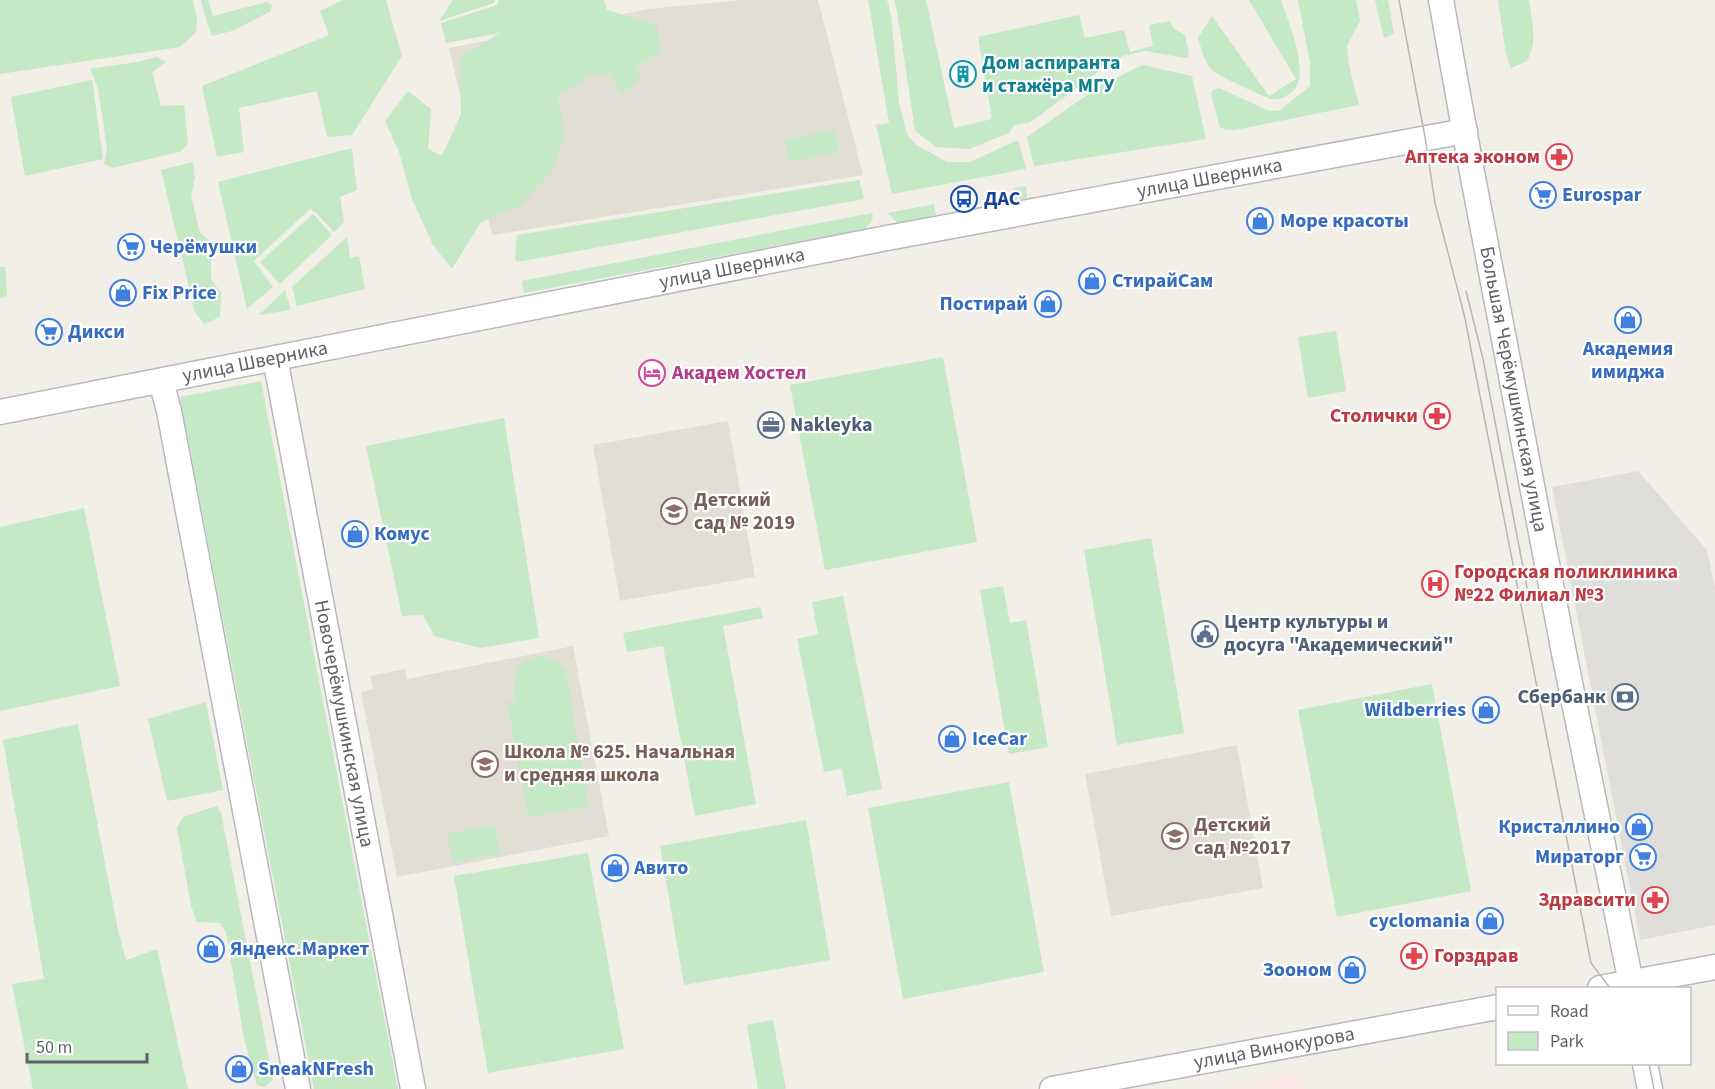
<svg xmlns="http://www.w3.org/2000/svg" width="1715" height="1089" font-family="'Source Sans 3',sans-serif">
<rect width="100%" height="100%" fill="#f1efe8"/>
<path fill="#e0deda" d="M1638,471L1707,550L1715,589V925L1640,940L1552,487Z"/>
<g fill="#e1ded6">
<path d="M742,0H818L863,175L492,235L449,48L648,9Z"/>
<path d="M728,421L755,577L620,601L593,445Z"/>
<path d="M573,646L609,836L397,877L361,692L373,689L370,676L405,669L407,679Z"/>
<path d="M1237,745L1263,888L1111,916L1085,774Z"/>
</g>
<path fill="#fce8e6" d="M1300,1073L1304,1089H1228L1239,1086Z"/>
<g fill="#c5e8c5">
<path d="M0,0H193L197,18L196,32L180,47L0,74Z"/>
<path d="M201,0H208L213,16L267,2L272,5L271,11L232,31L212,36L206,19Z"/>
<path d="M343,0H386L402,56L352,135L327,137L317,91L239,108L244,152L217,157L202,86L329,35L320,11Z"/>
<path d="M453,0H495L494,3L439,21Z"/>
<path d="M499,0H604L607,10L657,25L660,51L637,68L640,80L621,94L609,73L589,77L558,96L565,137L553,170L519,207L481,222L452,269L433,245L412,199L399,152L385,121L408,91L431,109L428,149L442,156L461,114L460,57L500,33L446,43L441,23L497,5Z"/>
<path d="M868,0H887L891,15L899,102L907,134L915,144L947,162H970L1016,141L1019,143L1026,169L892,194L876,125L889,123Z"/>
<path d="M894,0H926L954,128L992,119L978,37L1079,15L1085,38L1124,30L1130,52L1153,46L1149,25L1169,21L1174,29L1185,35L1189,53L1188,57L1185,58L1145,51L1123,56L1096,73L1070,93L1029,123L1014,125L1009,133L969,149L936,147L915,131L897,11Z"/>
<path d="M1249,0H1281C1288,21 1312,76 1292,92C1285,98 1279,100 1270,99C1258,93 1218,77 1211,69C1204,61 1201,47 1198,38L1212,16L1269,96L1296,79Z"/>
<path d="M1298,0H1356L1360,21L1347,46L1349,65L1359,105L1235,130H1226L1220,127L1212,98L1211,93L1213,90L1219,88L1267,110L1279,111L1310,86V63Z"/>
<path d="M1375,0H1388L1394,34L1384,38Z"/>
<path d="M1498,0H1529C1532,21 1538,42 1527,61L1511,68L1506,54Z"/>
<path d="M157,57L166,62L152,72L161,106L184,105L188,142L182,151L113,168L104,164L107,150L98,88L90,69L137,62Z"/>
<path d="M1143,65L1192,76L1206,139L1034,166L1027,137L1103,84Z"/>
<path d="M92,80L103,159L25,176L11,97Z"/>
<path d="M834,129L839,152L790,162L785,140Z"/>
<path d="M352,148L357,190L340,197L344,222L334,232L315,212L310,209L254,261L273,287L247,309L218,182Z"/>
<path d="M193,162L195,178L191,195L200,233L210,241L211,256V279L221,293L220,317L204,324L195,312L161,170Z"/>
<path d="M859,180L864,199L517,262L515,257L517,235Z"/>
<path d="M1026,186L1027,198L1014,200L1013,188Z"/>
<path d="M934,204L936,215L898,223L887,213Z"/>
<path d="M872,213L873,216L871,222L865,229L524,293L522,281Z"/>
<path d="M313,214L332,235L280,284L260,262Z"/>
<path d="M347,237L350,258L359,256L365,289L297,306L292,287Z"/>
<path d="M0,267H5L7,296L0,298Z"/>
<path d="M285,290L291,310L259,315Z"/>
<path d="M1336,331L1346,391L1308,398L1298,337Z"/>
<path d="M943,357L977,542L825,570L790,385Z"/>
<path d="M261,381L398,1089H314L180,397Z"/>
<path d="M504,418L539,638L480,648L434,636L423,615L402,616L366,446Z"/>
<path d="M84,508L120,686L0,711V527Z"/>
<path d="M1151,538L1184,733L1117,745L1084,550Z"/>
<path d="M1003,586L1010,623L1026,620L1048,747L1009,754L980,590Z"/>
<path d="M843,596L882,789L847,796L842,769L824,772L797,639L818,634L812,602Z"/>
<path d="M761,607L763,618L723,626L756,804L695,816L663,646L627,652L623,633Z"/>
<path d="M539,656C552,658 558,661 566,671L588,806L528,817L507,702L515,701C513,676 513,664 539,656Z"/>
<path d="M1432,684L1471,891L1337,917L1298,710Z"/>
<path d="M206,702L223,790L167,801L148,719Z"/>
<path d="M78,724L118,930L126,960L157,949L188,1089H33L12,984L44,979L3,740Z"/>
<path d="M1009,782L1044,972L903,999L868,808Z"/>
<path d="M217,806L221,813L273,1079L265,1087L257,1085L244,1039L226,932L220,923L197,922L191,906L177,828L183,817Z"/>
<path d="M806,820L830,960L684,985L660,846Z"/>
<path d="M495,825L500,854L453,863L447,834Z"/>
<path d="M588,853L624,1049L488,1073L454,876Z"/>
<path d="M773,1020L786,1089H758L747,1025Z"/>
</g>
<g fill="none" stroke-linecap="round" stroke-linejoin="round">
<defs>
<g id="secondary">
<path id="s1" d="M1441,0L1471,167L1565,658L1632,988"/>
<path id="s2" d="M275,358L413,1089"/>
<path d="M161,381L169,411L298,1089"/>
<path id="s3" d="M0,412L887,238L1465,131"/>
<path d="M1600,988L1715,967"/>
<path d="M1645,1064L1650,1089"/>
<path id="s4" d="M1052,1089L1498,1007"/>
</g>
</defs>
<use href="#secondary" stroke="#b6babf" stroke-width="27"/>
<use href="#secondary" stroke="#fff" stroke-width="24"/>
<g stroke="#b6b7b8" stroke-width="1.5">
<path d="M1399,0L1425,137L1435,203L1465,318L1473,360L1591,963L1610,988"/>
<path d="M1466,291L1483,359L1527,588"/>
<path d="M1649,1064L1654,1089"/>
</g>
</g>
<defs>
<symbol id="building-ring" viewBox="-11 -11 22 22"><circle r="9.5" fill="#fff" stroke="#0f9aa8" stroke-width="1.5"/><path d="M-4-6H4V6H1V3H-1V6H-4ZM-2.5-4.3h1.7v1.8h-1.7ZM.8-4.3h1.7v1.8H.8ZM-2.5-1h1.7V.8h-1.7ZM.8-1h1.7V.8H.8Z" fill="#0f9aa8"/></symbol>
<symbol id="pharmacy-ring" viewBox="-11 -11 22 22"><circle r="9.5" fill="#fff" stroke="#e0444e" stroke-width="1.5"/><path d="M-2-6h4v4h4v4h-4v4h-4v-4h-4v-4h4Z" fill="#e0444e"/></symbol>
<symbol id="supermarket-ring" viewBox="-11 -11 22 22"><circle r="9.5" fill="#fff" stroke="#3f7fe0" stroke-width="1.5"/><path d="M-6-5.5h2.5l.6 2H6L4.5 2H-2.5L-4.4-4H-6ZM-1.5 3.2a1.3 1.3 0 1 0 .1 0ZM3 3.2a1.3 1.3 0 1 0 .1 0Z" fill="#3f7fe0"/></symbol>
<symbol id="bus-ring" viewBox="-11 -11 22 22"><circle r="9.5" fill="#fff" stroke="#1a4fb4" stroke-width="1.5"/><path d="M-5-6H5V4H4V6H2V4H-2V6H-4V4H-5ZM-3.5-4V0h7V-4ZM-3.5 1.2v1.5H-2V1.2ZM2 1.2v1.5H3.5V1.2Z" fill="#1a4fb4"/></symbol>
<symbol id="shop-ring" viewBox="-11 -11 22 22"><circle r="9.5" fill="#fff" stroke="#3f7fe0" stroke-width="1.5"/><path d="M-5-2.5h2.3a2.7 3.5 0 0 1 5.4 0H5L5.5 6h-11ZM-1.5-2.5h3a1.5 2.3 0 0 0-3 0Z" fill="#3f7fe0"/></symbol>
<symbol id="hotel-ring" viewBox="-11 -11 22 22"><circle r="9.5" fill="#fff" stroke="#d1479c" stroke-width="1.5"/><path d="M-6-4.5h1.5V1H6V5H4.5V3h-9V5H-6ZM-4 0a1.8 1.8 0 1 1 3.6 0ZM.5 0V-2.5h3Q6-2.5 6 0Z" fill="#d1479c"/></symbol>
<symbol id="office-ring" viewBox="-11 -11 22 22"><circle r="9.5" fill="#fff" stroke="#5c6f8a" stroke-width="1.5"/><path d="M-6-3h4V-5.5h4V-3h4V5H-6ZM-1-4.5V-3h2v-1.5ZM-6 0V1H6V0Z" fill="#5c6f8a"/></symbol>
<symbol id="school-ring" viewBox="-11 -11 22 22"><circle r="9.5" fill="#fff" stroke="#8d6e63" stroke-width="1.5"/><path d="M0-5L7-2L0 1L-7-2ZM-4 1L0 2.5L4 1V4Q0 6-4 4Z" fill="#8d6e63"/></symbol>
<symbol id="hospital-ring" viewBox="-11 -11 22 22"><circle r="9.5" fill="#fff" stroke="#e0444e" stroke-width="1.5"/><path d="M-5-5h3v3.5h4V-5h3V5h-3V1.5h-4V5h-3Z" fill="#e0444e"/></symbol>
<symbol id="civic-ring" viewBox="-11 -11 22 22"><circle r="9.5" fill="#fff" stroke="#5c6f8a" stroke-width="1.5"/><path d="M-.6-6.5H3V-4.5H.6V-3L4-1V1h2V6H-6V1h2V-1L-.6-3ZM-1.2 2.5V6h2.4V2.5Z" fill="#5c6f8a"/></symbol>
<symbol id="bank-ring" viewBox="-11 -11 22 22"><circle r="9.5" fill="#fff" stroke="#5c6f8a" stroke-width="1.5"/><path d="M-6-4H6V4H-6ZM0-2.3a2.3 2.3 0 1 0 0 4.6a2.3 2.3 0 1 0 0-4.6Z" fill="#5c6f8a"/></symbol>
</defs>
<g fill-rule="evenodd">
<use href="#building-ring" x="948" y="59" width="30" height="30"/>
<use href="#pharmacy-ring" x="1544" y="142" width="30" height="30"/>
<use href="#supermarket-ring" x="1528" y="180" width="30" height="30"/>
<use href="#bus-ring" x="949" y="184" width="30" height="30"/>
<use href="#shop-ring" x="1245" y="206" width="30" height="30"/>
<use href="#supermarket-ring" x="116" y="232" width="30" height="30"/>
<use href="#shop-ring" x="1077" y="266" width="30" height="30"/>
<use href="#shop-ring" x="108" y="278" width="30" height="30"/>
<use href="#shop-ring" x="1033" y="289" width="30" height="30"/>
<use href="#shop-ring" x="1613" y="305" width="30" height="30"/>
<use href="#supermarket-ring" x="34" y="317" width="30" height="30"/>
<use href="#hotel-ring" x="637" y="358" width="30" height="30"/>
<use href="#pharmacy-ring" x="1422" y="401" width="30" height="30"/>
<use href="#office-ring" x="756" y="410" width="30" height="30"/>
<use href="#school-ring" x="659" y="496" width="30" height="30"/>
<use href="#shop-ring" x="340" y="519" width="30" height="30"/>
<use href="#hospital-ring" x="1420" y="569" width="30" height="30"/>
<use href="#civic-ring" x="1190" y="619" width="30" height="30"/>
<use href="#bank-ring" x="1610" y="682" width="30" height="30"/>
<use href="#shop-ring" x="1471" y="695" width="30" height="30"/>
<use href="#shop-ring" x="937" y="724" width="30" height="30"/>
<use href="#school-ring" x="470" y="749" width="30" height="30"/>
<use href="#shop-ring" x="1624" y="812" width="30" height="30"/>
<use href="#school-ring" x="1160" y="821" width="30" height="30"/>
<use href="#supermarket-ring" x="1628" y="842" width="30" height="30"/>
<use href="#shop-ring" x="600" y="853" width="30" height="30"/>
<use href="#pharmacy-ring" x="1640" y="885" width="30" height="30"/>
<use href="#shop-ring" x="1475" y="906" width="30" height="30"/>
<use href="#shop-ring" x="196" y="934" width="30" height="30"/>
<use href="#pharmacy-ring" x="1399" y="941" width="30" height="30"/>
<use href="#shop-ring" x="1337" y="955" width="30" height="30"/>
<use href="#shop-ring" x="224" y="1054" width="30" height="30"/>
</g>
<g text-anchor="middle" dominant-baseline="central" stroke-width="4.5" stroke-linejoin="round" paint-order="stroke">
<g font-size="20" font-weight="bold" fill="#0d838f" stroke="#fff" text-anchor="start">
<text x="982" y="63">Дом аспиранта<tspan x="982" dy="23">и стажёра МГУ</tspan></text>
</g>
<g font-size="20" font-weight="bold" fill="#be3a42" stroke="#fff" text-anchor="end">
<text x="1540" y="157">Аптека эконом</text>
<text x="1418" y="416">Столички</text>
<text x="1454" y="572" text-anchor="start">Городская поликлиника<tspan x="1454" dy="23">№22 Филиал №3</tspan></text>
<text x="1636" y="900">Здравсити</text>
<text x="1434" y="956" text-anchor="start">Горздрав</text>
</g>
<g font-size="20" fill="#5f6368" stroke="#fff">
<text stroke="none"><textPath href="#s3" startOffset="1232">улица Шверника</textPath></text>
<text stroke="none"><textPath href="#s3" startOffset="746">улица Шверника</textPath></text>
<text stroke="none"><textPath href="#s3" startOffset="260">улица Шверника</textPath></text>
<text stroke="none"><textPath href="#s1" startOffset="396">Большая Черёмушкинская улица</textPath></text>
<text stroke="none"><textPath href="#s2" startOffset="372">Новочерёмушкинская улица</textPath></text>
<text stroke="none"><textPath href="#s4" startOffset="226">улица Винокурова</textPath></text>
</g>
<g font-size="20" font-weight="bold" fill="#366cbe" stroke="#fff" text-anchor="start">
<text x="1562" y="195">Eurospar</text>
<text x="1280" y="221">Море красоты</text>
<text x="150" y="247">Черёмушки</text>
<text x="1112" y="281">СтирайСам</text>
<text x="142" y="293">Fix Price</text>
<text x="1028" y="304" text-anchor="end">Постирай</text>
<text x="68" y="332">Дикси</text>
<text x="1628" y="349" text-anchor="middle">Академия<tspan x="1628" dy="23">имиджа</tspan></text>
<text x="374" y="534">Комус</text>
<text x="1466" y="710" text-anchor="end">Wildberries</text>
<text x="972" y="739">IceCar</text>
<text x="1620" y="827" text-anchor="end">Кристаллино</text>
<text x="1624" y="857" text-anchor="end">Мираторг</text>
<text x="634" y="868">Авито</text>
<text x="1470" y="921" text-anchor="end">cyclomania</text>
<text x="230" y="949">Яндекс.Маркет</text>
<text x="1332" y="970" text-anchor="end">Зооном</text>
<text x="258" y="1069">SneakNFresh</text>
</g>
<g font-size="20" font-weight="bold" fill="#164399" stroke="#fff" text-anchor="start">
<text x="984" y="199">ДАС</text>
</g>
<g font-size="20" font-weight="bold" fill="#b23c85" stroke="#fff" text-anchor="start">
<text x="672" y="373">Академ Хостел</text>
</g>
<g font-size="20" font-weight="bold" fill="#4e5e75" stroke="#fff" text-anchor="start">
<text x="790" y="425">Nakleyka</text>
<text x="1224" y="622">Центр культуры и<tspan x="1224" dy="23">досуга "Академический"</tspan></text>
<text x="1606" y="697" text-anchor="end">Сбербанк</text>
</g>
<g font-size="20" font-weight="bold" fill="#785e54" stroke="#fff" text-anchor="start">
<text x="694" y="500">Детский<tspan x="694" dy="23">сад № 2019</tspan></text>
<text x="504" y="752">Школа № 625. Начальная<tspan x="504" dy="23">и средняя школа</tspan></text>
<text x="1194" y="825">Детский<tspan x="1194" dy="23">сад №2017</tspan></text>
</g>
</g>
<rect x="1496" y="987" width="195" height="78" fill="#ffffff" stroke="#bfc1c3" stroke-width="1.5"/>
<rect x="1508" y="1006" width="30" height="9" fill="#ffffff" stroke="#bfc1c3" stroke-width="1.5"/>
<text x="1550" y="1017" font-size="18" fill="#5f6368">Road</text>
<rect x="1508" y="1032" width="30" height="18" fill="#c5e8c5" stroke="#bfc1c3" stroke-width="1.5"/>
<text x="1550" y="1047" font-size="18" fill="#5f6368">Park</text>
<path d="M27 1053v9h120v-9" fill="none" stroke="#5f6368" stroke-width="3"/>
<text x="36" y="1053" font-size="18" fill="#5f6368" stroke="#ffffff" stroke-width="4.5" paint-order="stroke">50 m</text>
</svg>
